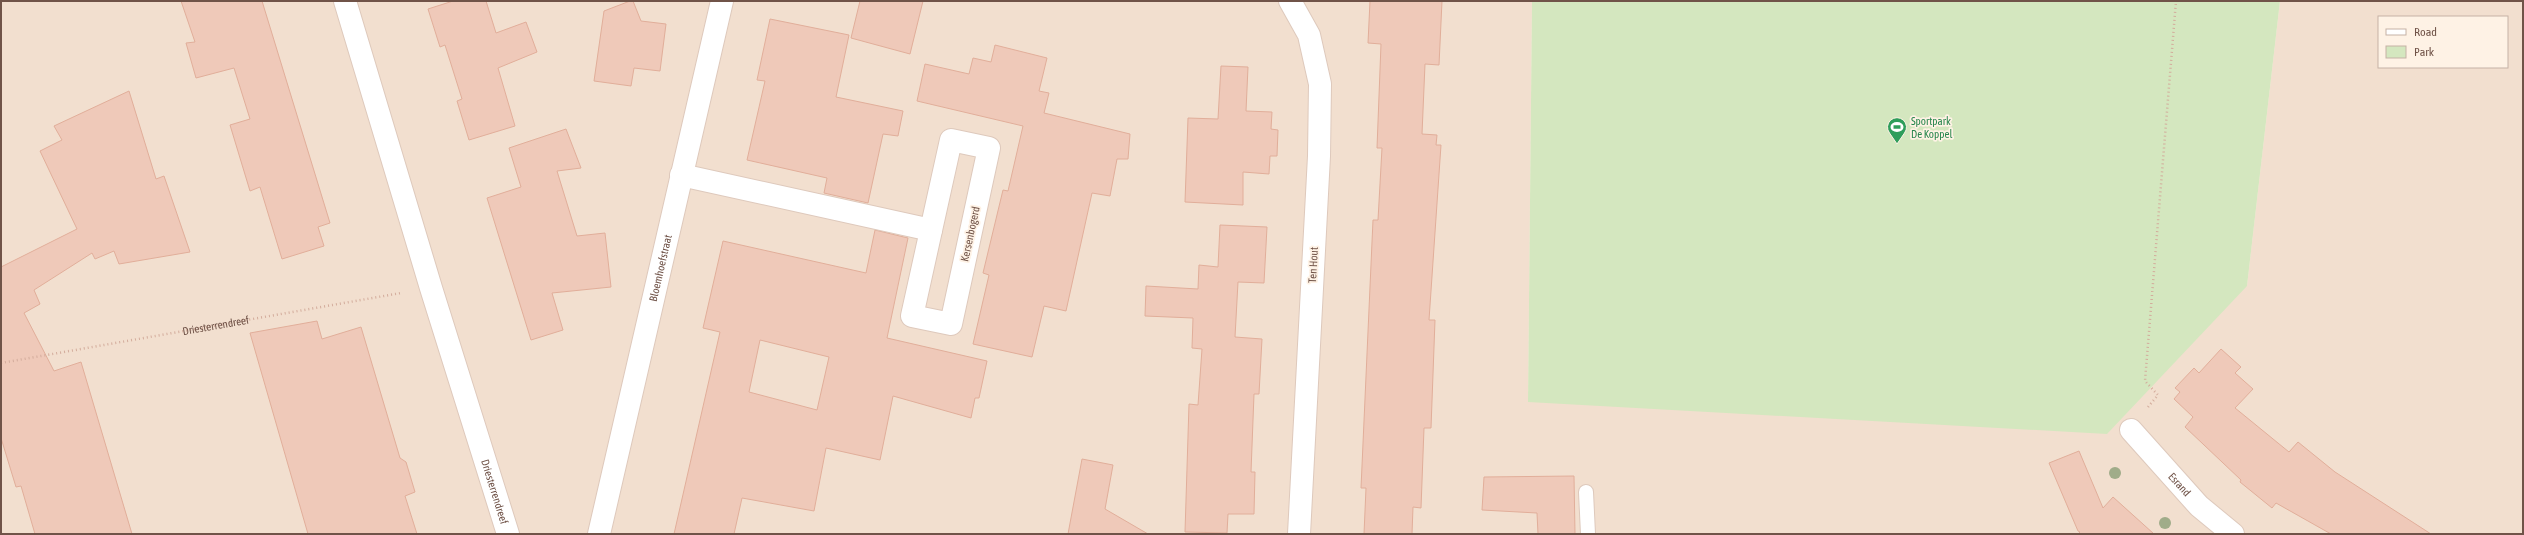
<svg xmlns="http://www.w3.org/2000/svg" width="2524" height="535" font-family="'Asap Condensed',sans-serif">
<rect width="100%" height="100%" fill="#fbeee0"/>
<path fill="#f2dfcf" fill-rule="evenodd" d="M1,1H1532L1528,402L2247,286L2280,1H2523V534H1ZM2379,17H2507V67H2379Z"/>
<path fill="#d4e7bf" d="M1532,1H2280L2247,286L2107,434L1528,402Z"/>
<g fill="#efc9b9" stroke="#e1ae9a" fill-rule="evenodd">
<path d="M181,1H262L330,223L318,227L324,246L282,259L260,187L250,191L230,125L250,119L234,68L196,78L186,43L195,42Z"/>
<path d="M453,1H486L496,33L526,22L537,52L498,68L515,126L469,140L457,101L462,99L445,45L440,47L428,9Z"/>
<path d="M630,1H633L641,21L666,24L660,71L634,68L631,86L594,81L604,11Z"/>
<path d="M860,1H923L910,54L851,38Z"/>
<path d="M1370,1H1442L1439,65L1425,64L1422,134L1437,135L1436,145H1441L1429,320H1435L1431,428H1424L1421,508L1413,507L1412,534H1364L1366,488H1361L1373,220H1378L1382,148H1377L1381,44L1368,43Z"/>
<path d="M770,19L849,35L836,97L903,111L898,136L883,134L868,203L824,193L827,178L747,160L765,81L757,80Z"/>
<path d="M995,45L1047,58L1039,91L1049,93L1044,113L1130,134L1128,159H1117L1110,196L1092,193L1066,311L1044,306L1032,357L973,344L989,275L983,273L1003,190L1008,191L1023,126L917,101L925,64L969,74L973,58L991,62Z"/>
<path d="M1221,66L1248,67L1246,111L1272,112L1271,129L1278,130L1277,156H1270L1269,174L1243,172V205L1185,202L1188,118L1218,119Z"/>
<path d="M129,91L156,179L164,176L190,252L119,264L114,251L95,259L92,253L34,290L40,304L24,313L54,371L81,362L132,534H35L21,486L16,487L1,438V267L77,229L40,151L62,140L54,126Z"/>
<path d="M566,129L581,168L557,171L577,236L605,233L611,287L552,293L563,330L531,340L487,198L521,187L509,148Z"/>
<path d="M1220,225L1267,227L1264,283L1238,282L1235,337L1262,339L1259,394H1254L1251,472H1255L1254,514H1228L1227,533L1185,532L1189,404L1198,405L1202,349L1192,348L1193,318L1145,316L1146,286L1198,289L1199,265L1218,267Z"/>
<path d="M875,230L908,238L887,338L987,361L979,398H975L971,418L893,396L880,460L826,448L814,511L742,498L734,534H674L720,332L703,328L723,241L866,273ZM760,340L829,357L817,410L749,392Z"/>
<path d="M317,321L322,339L361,327L400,458L406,462L415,492L405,496L417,534H308L250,333Z"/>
<path d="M2221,349L2241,367L2235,373L2253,389L2235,408L2240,412L2289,452L2298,442L2335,472L2431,534H2331L2276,503L2272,508L2240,482L2241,480L2185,427L2193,417L2174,399L2180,392L2175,388L2194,368L2199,373Z"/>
<path d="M2079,451L2103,508L2113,497L2154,534H2078L2080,532L2078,531L2049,463Z"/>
<path d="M1082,459L1113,465L1105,509L1148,534H1068Z"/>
<path d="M1574,476L1575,534H1538L1537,513L1482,510L1484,477Z"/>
</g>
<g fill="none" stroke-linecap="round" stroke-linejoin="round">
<defs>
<path id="lane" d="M1586,492L1588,534"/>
<g id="street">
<path id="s2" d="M345,1L431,288L508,534"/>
<path d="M1290,1L1309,35L1320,84L1319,156L1299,534"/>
<path d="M951,140L989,148L951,324L912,316Z"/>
<path d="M681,175L931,230"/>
<path id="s3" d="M2131,430L2199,506L2233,534"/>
<path id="s4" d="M599,534L722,1"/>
</g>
</defs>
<use href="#lane" stroke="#dec9bc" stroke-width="16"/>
<use href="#street" stroke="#dec9bc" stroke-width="24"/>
<g stroke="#d3ac9c" stroke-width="2.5" stroke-dasharray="1 3" stroke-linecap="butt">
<path id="s1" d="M1,363L401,293"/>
<path d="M2148,407L2158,395L2145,381L2176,1"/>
</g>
<use href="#lane" stroke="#fff" stroke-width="14"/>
<use href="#street" stroke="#fff" stroke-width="22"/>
</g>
<g fill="#a0ac89">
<circle cx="2115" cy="473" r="6"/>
<circle cx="2165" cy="523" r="6"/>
</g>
<defs>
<symbol id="stadium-pin" viewBox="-11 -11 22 30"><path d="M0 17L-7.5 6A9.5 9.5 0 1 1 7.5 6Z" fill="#2e9e5b" stroke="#fef2e5"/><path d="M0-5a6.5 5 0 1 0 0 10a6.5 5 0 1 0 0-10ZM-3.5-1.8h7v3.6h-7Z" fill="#fff"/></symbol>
</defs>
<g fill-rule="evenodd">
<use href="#stadium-pin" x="1886" y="116" width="22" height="30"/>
</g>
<g text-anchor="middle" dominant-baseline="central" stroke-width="3.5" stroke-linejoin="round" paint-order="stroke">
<g font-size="11" fill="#27864d" stroke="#fef2e5" text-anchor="start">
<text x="1911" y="121">Sportpark<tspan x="1911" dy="13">De Koppel</tspan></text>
</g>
<g font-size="11" fill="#705348" stroke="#fef2e5">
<text transform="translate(970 234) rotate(-78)">Kersenbogerd</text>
<text transform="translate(1313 265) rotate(-87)">Ten Hout</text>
<text stroke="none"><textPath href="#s4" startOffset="273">Bloemhoefstraat</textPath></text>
<text stroke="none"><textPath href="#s1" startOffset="218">Driesterrendreef</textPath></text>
<text stroke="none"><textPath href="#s3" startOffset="73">Esrand</textPath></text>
<text stroke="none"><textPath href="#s2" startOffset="513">Driesterrendreef</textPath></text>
</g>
</g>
<rect width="2524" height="535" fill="none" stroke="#705348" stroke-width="4"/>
<rect x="2378" y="16" width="130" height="52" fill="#fef2e5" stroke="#c5b2a6"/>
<rect x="2386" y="29" width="20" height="6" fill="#ffffff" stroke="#c5b2a6"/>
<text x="2414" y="36" font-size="12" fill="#705348">Road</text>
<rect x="2386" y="46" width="20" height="12" fill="#d4e7bf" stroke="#c5b2a6"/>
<text x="2414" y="56" font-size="12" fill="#705348">Park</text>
</svg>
